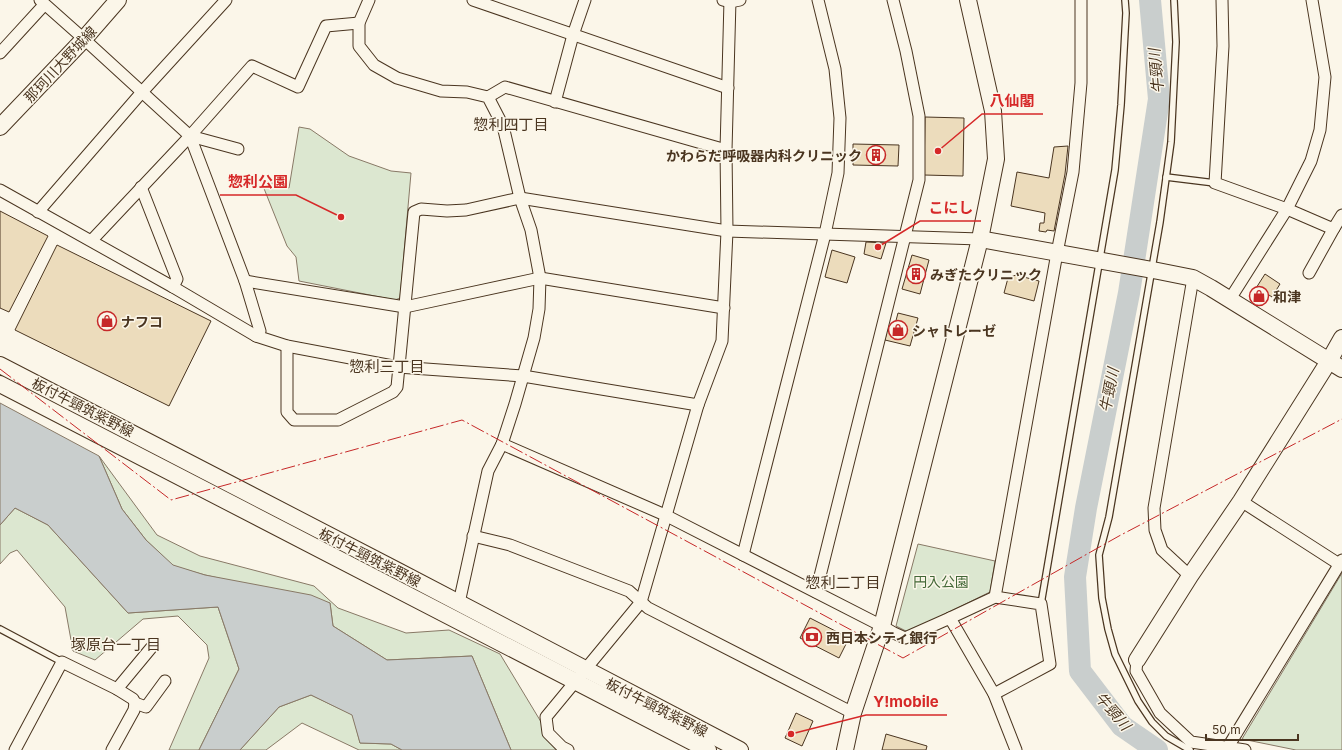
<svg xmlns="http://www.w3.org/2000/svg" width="1342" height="750" font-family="Inter,'Noto Sans JP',sans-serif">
<rect width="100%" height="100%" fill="#fbf6e9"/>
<g fill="#dce7d0" stroke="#887966">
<path d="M299,127L310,129L349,156L391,171L411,173L400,298L395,300L299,281L296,257L287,246L261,181L269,182L289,188Z"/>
<path d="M99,456L157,535L200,556L314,586L338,608L406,633L449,630L500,654L558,750H511L472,656L387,660L333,626L330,603L205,575L173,566L146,540L122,509Z"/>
<path d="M15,508L48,525L128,613L218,607L239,669L199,750H169L209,658L207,645L178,616L143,619L95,660L73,651L65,607L17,550L10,553L0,564V525Z"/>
<path d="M918,544L995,561L990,592L908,632L896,626Z"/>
<path d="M1342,573V750H1296L1242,739Z"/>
<path d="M311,695L353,715L360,743L391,744L402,750H359L302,723L266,750H240L279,707Z"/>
</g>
<path fill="#c9cecd" stroke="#887966" d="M0,403L99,456L122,509L146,540L173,565L205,575L311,595L330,603L333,626L387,660L472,656L511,750H402L391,744L360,743L352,715L311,695L279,707L240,750H199L239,669L218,607L128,613L48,525L15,508L0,525Z"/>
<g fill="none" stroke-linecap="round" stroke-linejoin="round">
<path stroke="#c9cecd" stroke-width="22" d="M1150,0L1159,99L1129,293L1086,508L1075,577L1080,671L1122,726L1157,750"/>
</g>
<g fill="#ecdcbc" stroke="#4a3520">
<path d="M925,117L964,118L963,176L924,175Z"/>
<path d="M853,144L899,145L898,166L853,165Z"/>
<path d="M1068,146L1065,174L1054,231L1047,230L1046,232L1039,231L1040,223H1044L1045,213L1011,206L1017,172L1049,178L1054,147Z"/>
<path d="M0,211L48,236L9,312L0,308Z"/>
<path d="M866,242L886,243L881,259L864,254Z"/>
<path d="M57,245L211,321L169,406L15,330Z"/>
<path d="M832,250L855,257L847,283L825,277Z"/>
<path d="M912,255L929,260L920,294L902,289Z"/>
<path d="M1265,274L1280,284L1272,297L1266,293L1261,302L1251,296Z"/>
<path d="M1016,275L1039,281L1034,301L1004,293L1008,278Z"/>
<path d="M898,313L918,318L910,346L885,340L887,330L893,332Z"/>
<path d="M810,618L849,638L839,658L800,638Z"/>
<path d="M796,713L813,721L802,746L785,738Z"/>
<path d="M886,734L927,746L926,750H882Z"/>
</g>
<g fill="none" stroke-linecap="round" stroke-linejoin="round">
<defs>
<g id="lane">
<path d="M1174,0L1176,42L1171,142L1160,222L1109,517L1099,555L1102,598L1108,629L1115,654L1138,701L1152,722L1166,736L1190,750"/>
<path d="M1166,177L1215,183"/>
<path d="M1041,604L1115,170L1121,105L1126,13L1125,0"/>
<path d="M0,629L62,662"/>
</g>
<g id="street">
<path d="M40,0L84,39L190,136L245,281L260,331L256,336"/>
<path d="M369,0L359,23V46L374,65L397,78L441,91L467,92L488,97L503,126L520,198L531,230L540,278L539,309L534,338L515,404L502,444L488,471L459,603"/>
<path d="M473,0L728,88"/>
<path d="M723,0L730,2L740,0"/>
<path d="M1222,0L1223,46L1215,183L1287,209L1331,228H1334L1342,215"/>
<path d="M0,53L44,5"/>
<path d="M488,97L505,87L726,150"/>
<path d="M555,102L573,35L585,0"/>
<path d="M190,136L238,149"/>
<path d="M141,187L177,279L173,287"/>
<path d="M0,190L173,287L256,336L287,346L398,367L523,376L698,405L722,341L727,231L726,150L730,0"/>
<path d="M38,212L142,92L226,0"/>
<path d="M92,240L190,136L252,66L298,87L326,26L359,23"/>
<path d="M1309,273L1334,228"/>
<path d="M245,281L405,307L540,278L724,308"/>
<path d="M1230,299L1287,209L1311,161L1320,130L1325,77L1312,0"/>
<path d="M287,346V412L294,420H338L393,392L397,387L414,212L421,209L447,211L466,210L520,198L727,231L980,239"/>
<path d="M502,444L665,515L882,626L894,633L905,638L950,618L994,694L1016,750"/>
<path d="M1241,501L1339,564"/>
<path d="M473,536L510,545L629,591L648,608L853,713"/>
<path d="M743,555L825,234L838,173L840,118L835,69L818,0"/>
<path d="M1190,576L1162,550L1155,530L1154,508L1193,278"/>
<path d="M816,592L919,180V116L906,51L893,0"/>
<path d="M995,597L1057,253L1073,172L1081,83V0"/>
<path d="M950,618L995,597L1041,604L1050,664L994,694"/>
<path d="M1137,660L1136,671L1160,713L1191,742L1245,750"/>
<path d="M117,689L151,648"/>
<path d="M135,703L146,707L165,681"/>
<path d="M1228,747L1342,560"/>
<path d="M15,750L62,662L117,689L133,699L135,703L134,710L112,750"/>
<path d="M568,750L562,747L548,733L546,717L641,602L698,405"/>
</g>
<g id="secondary">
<path d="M0,127L84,39L118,0"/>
<path d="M980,239L1158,271L1193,278L1211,288L1342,369"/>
<path d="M0,365L398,571L740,750"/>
<path d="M0,384L708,750"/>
<path d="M1137,660L1190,576L1241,501L1329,361L1342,338"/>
<path d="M845,750L853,713L882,626L980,239L996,159L993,111L968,0"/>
</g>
</defs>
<use href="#lane" stroke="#4a3520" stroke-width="8"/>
<use href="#street" stroke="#4a3520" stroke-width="13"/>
<use href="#secondary" stroke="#4a3520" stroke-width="18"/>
<use href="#lane" stroke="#fbf6e9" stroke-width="5.5"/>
<use href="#street" stroke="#fbf6e9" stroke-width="11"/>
<use href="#secondary" stroke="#fbf6e9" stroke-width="16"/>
<path stroke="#c62828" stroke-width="1" stroke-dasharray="14 3 2 3" stroke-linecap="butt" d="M0,369L171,500L462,420L903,658L1119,536L1342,419"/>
</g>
<defs>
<symbol id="building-ring" viewBox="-11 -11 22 22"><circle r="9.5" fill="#fbf6e9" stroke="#c62828" stroke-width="1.5"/><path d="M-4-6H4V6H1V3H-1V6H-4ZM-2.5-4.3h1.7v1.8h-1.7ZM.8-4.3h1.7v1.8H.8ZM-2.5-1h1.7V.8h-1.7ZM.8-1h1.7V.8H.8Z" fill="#c62828"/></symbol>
<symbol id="shop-ring" viewBox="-11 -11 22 22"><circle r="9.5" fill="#fbf6e9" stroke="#c62828" stroke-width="1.5"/><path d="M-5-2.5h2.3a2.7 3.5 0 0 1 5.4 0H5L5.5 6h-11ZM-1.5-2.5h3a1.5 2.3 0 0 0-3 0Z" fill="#c62828"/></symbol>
<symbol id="bank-ring" viewBox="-11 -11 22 22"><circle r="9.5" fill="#fbf6e9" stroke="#c62828" stroke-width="1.5"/><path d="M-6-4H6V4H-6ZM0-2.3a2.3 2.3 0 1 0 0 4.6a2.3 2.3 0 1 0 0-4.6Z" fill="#c62828"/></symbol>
</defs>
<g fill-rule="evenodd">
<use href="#building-ring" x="865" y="144" width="22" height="22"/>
<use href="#building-ring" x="905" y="263" width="22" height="22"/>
<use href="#shop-ring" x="1248" y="285" width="22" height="22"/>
<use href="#shop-ring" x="96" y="310" width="22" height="22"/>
<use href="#shop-ring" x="887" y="319" width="22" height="22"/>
<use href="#bank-ring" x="801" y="626" width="22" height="22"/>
</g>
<g text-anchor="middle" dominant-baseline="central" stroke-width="3" stroke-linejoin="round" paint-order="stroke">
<g font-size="14" fill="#4a3520" stroke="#fbf6e9">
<text transform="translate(60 64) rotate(-47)">那珂川大野城線</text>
<text transform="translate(83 407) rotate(27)">板付牛頸筑紫野線</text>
<text transform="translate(370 557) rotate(27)">板付牛頸筑紫野線</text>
<text transform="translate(657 707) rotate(27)">板付牛頸筑紫野線</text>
</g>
<g font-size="14" font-weight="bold" fill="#4a3520" stroke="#fbf6e9" text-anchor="start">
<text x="862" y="155" text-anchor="end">かわらだ呼吸器内科クリニック</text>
<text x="930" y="274">みぎたクリニック</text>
<text x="1273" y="296">和津</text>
<text x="121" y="321">ナフコ</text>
<text x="912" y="330">シャトレーゼ</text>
<text x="826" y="637">西日本シティ銀行</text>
</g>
<g font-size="14" fill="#436837" stroke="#fbf6e9">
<text x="941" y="581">円入公園</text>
</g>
<g font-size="15" font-style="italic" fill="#4a3520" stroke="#fbf6e9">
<text transform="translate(1156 71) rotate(-95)">牛頸川</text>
<text transform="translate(1109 390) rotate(-79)">牛頸川</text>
<text transform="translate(1113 711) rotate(49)">牛頸川</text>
</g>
<g font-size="15" fill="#4a3520" stroke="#fbf6e9">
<text x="511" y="124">惣利四丁目</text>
<text x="387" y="366">惣利三丁目</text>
<text x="843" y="582">惣利二丁目</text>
<text x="116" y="644">塚原台一丁目</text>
</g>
</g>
<path fill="none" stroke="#d62828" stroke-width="1.5" d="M938 151L982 114H1043M341 217L296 195H220M878 247L920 221H981M791 734L866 715H947"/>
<g fill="#d62828" stroke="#fbf6e9" stroke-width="1.5">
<circle cx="938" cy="151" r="4"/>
<circle cx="341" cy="217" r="4"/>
<circle cx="878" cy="247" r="4"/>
<circle cx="791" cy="734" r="4"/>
</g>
<g font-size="15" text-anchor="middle" font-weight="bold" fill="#d62828" stroke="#fbf6e9" stroke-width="3" stroke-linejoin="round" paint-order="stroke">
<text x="1012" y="106">八仙閣</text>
<text x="258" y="187">惣利公園</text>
<text x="951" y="213">こにし</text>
<text x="906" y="707">Y!mobile</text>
</g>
<path d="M1206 734v6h92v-6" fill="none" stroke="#4a3520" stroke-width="2"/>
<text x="1212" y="734" font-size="12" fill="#4a3520" stroke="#fbf6e9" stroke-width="3" paint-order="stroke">50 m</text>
</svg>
